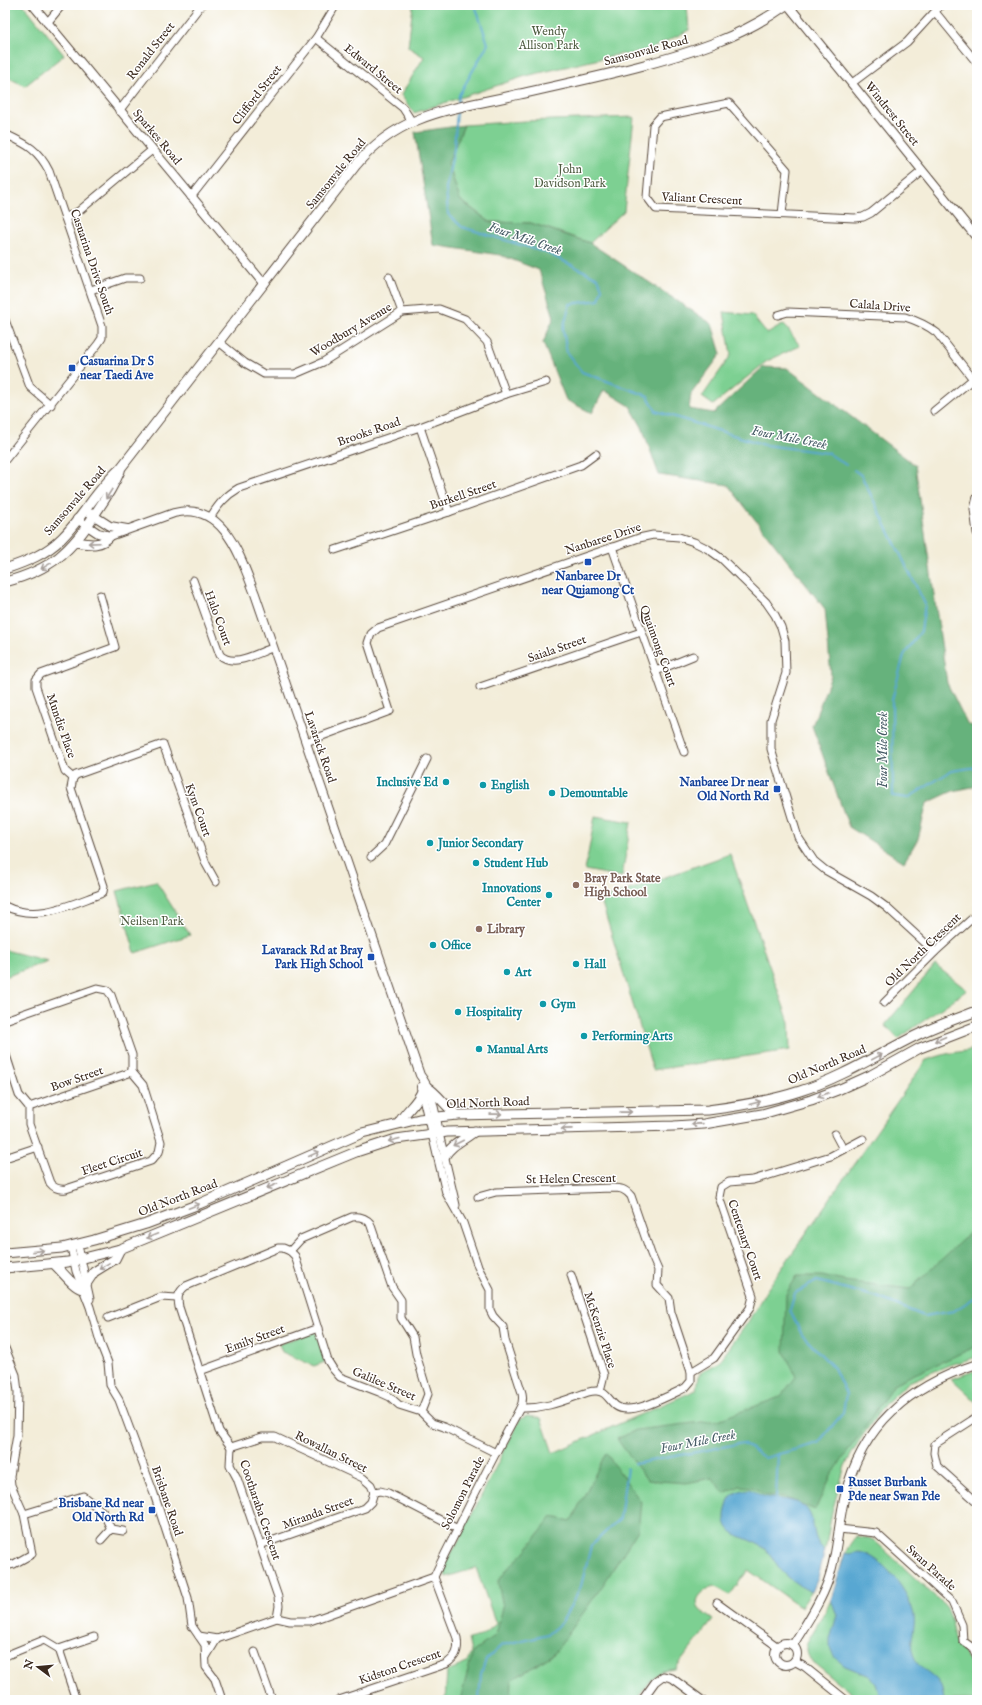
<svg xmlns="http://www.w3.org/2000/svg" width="982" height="1705" font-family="'IM FELL English',serif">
<rect width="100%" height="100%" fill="#fff"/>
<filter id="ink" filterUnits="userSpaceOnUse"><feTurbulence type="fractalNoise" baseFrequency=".025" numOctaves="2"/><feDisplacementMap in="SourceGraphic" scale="8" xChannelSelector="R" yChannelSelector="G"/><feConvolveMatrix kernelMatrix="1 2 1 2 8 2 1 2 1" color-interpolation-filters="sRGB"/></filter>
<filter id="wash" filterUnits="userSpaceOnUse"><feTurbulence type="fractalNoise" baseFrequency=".012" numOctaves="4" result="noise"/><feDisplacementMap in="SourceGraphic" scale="16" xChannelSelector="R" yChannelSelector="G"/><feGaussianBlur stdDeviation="0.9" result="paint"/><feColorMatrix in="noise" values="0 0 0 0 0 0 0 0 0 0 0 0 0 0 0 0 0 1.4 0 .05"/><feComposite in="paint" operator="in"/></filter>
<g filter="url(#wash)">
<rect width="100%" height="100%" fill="#f3edd9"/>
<g fill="#7dd092" stroke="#5c7d58">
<path d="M5,5H24L64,55L25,86L5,76Z"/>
<path d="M413,5H687L689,30L651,49L625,55L621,54L526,76L414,113L401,95L424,57L408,47Z"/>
<path d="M634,117L624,211L590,243L531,223L490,222L460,200L448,163L464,125L525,121Z"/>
<path d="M724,312L752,315L767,334L784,324L800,346L767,361L713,405L702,397L731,355Z"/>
<path d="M595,816L631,822L622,877L585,870Z"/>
<path d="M730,854L789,1022L790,1050L653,1070L601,900Z"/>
<path d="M156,881L190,935L135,953L117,891Z"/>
<path d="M5,950L48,961L5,977Z"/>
<path d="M935,965L967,990L898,1039L885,1025Z"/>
<path d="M977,1049V1357L947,1366L909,1382L884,1405L859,1441L845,1466L832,1512L826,1546L811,1593L801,1607L748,1570L730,1595L714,1586C705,1589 691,1599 700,1610C703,1613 709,1617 713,1620L675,1669L662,1671L652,1679L636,1700H445L447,1671L467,1663L471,1652L468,1639L481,1636L496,1624L476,1568L446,1577L443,1566L456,1546L520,1419L527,1416L541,1418L553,1453L696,1390L698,1376L702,1371L719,1362L748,1322L766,1291L926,1060L946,1054Z"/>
<path d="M316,1331L325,1362L314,1366L282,1352L279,1344Z"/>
<path d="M977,1370V1403L951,1379Z"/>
<path d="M856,1537L869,1538L875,1541L941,1602L947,1609L952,1622L956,1644L970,1661L971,1676L977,1690V1700H860L811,1661L806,1651V1644C814,1629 824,1615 831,1600C841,1580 839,1553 856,1537Z"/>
</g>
<g fill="#66b27c" stroke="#506e4d">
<path d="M464,125L448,163L460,200L490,222L531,223L590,243L712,324L721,354L691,394L689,409L714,413L763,367L787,368L915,465L947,683L968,725L977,726V786L953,791L927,803L918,839L904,862L849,827L812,726L831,676L825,609L728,485L659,475L642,427L630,406L604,390L592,413L566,400L543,343L554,317L539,270L500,255L433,245L415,132Z"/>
<path d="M977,1226V1346L895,1383L831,1476L815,1510L784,1497L766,1495L752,1487L740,1486L724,1493L712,1478L686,1483L647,1480L617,1439L636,1430L718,1420L780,1397L796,1377L784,1351L786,1294L797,1276H822L844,1281L910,1289Z"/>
<path d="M606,1453L641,1502L638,1530L603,1585L554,1654L512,1680L511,1700H460L473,1652L496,1635L503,1607L498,1582L508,1568L524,1553L552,1517L571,1521Z"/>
</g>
<g fill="#59a7d2" stroke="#4a6878">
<path d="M750,1489C755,1492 761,1496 767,1497C777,1499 797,1499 805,1507C818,1520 809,1539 825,1550L818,1578L812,1592C801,1588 788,1578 780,1569C775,1562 772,1555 765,1549C746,1533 715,1540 728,1502C731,1492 741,1490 750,1489Z"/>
<path d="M859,1552C882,1555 911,1594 914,1616C916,1627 910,1639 912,1650C915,1665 925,1669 935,1678C941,1683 943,1692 944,1700H882L876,1684L870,1676L845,1666L835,1658L830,1648V1639L837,1615L831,1600L845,1553L849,1554Z"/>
</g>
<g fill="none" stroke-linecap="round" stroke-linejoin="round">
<g stroke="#59a7d2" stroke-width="2">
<path d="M458,105L459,95L488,44L475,5"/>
<path d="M457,111L454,149L446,188L448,214L462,227L547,253L598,278L602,288L599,300L570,304L563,329L567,353L582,372L648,396L656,411L765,445L828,453L846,465"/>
<path d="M854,470L861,475L925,604L921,631L904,655L892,700L893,796L908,798L951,771L977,767"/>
<path d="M634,1464L743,1443L765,1458L818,1443L843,1413L846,1394L834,1368L802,1335L790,1310L795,1293L817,1281L877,1297L924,1316L954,1311L977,1296"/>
<path d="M776,1498L778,1454"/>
<path d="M479,1700L481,1674L486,1660L502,1645L548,1634L562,1622L581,1586L591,1546L620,1518L627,1468"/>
</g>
</g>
</g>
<g filter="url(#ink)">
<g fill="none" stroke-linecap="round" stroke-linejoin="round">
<defs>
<g id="minor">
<path d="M936,13L977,63"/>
<path d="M47,23L62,5"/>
<path d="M316,38L403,108L412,122"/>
<path d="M852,83L907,42L941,5"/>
<path d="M119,111L201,5"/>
<path d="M5,134C26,144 38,149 49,171L102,326V338L98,344L5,460"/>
<path d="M191,197L316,38L336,5"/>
<path d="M782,214L787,170L729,103L660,117L653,125L647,197L656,209L855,218L863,217L871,213L922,171"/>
<path d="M65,218L79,211L152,150"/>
<path d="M389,277L402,312"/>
<path d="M91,290L125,278H140"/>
<path d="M778,315L788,312L905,317C918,321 927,325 937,333L977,384"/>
<path d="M5,320L30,387L51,405"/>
<path d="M219,342L245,363L264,374H295L323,362L402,312L439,309L465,319L487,342L506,394"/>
<path d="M934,411L973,379"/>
<path d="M420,427L449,512"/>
<path d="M977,497L974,509L977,533"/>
<path d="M210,518C218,505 225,496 239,488L420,427L506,394L546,382"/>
<path d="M612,547L684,752"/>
<path d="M335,550L449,512L581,465L596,454"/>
<path d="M193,580L220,655C234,668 257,653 272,648"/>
<path d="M656,671L693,656"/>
<path d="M480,687L641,632"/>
<path d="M306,742L390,711L368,643L371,634L378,628L639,538L653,535L679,537L694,542L708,549L722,559L766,602L775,615L781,627L785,641L786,673L771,720V749L798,837L814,861L825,870L871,896L886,907L935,952"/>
<path d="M73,778L76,775L163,744L206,864L216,882"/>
<path d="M371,857L384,845L427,759"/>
<path d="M5,906C36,922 69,905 100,894L103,892L104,886L71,788L73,778L65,771L36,687V680L41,674L115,647L100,595"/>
<path d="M884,1003L935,952L977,914"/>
<path d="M5,1020L97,988L107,990L111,995L132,1055V1072L143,1085L161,1142L159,1152L151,1161L66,1189C59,1190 54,1188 50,1183L29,1124V1107L19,1095L5,1052"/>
<path d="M29,1107L132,1072"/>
<path d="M439,1133L456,1205"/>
<path d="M835,1134L843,1149"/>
<path d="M5,1158L38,1147"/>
<path d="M478,1197L496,1192L612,1188C621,1188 625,1189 631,1196L651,1254L658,1270L657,1285L669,1298L671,1312L691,1372V1381L685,1388C670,1395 631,1417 616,1406C609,1401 606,1390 595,1391C589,1391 582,1394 577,1396C558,1403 541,1409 520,1408"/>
<path d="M78,1245L90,1299"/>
<path d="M71,1247L76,1271L90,1307L101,1345L108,1363L110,1385L119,1400L154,1494L188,1598L192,1626L205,1645L206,1667L215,1679L222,1700"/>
<path d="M290,1251L295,1256L328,1361L333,1369L340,1377L379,1392L390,1397L399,1405L421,1412L432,1423L444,1427L496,1453"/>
<path d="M571,1275L604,1375L600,1391"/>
<path d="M108,1318L161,1297L177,1298"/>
<path d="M5,1348L16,1375L18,1392L17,1435L10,1476L11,1485L24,1514L32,1554L14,1564L5,1566"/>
<path d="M200,1371L318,1328"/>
<path d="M691,1372L714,1358L750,1308L753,1296L719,1197L721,1187L729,1182L753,1180L831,1156L863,1139"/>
<path d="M977,1417L935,1444L934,1453L937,1466L977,1502"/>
<path d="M231,1447L262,1437H275L363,1478L371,1485L374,1492"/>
<path d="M374,1492L380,1491L388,1493L458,1529"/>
<path d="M24,1514L83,1496L103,1512L111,1529"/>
<path d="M839,1529L876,1533L952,1602L962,1625L963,1641L973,1648L977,1657"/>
<path d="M101,1540L111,1529L123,1531"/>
<path d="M260,1545L365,1508L371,1502L374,1492"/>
<path d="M717,1603L778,1647"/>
<path d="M277,1618L279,1606L278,1597L237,1478L230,1465L231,1447L219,1431L179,1307C177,1297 178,1292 186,1286L278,1248H283L290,1251L301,1239L352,1217C359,1216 365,1217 370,1223L392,1287L401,1300V1318L413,1337L416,1354L428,1394L421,1412"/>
<path d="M199,1636L217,1639L277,1618L290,1621H310L434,1577C441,1561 449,1546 457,1530C477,1489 498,1448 520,1408C523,1403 523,1398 522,1393L505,1340L503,1327L493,1316L490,1310V1290L478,1267L463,1223L446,1193L432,1134"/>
<path d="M59,1649L94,1637"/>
<path d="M255,1652L272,1700"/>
<path d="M5,1656L44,1640L59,1649L76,1700"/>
<path d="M206,1657L217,1639"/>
<path d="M794,1661L805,1667L846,1700"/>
<path d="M339,1700L446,1664C456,1657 459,1651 457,1638L434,1577"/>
<path d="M642,1700L655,1682L663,1676L672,1678L702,1700"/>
</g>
<g id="tertiary">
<path d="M33,5L264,284"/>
<path d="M788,5L977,238"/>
<path d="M85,510L110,526L127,529"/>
<path d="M77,519L98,533L110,536L174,513C224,500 241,559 255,594L420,1075C432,1090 435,1114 439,1133"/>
<path d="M421,1087L432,1134"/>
<circle cx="786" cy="1654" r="11"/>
<path d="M793,1645C805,1625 820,1604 828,1581C838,1553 838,1523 845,1495C862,1424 911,1385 977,1364"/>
</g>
<g id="secondary">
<path d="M76,542C89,544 101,547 110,536"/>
<path d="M5,569C26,562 46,554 62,538C83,517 97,489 120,469L356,165C401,111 456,109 520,94C561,85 603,76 644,65C696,51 741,37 786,5"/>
<path d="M5,582C51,570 72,551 97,511C106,498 114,485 120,471"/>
<path d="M427,1087C438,1094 446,1107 457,1115"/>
<path d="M399,1123C405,1111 417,1104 422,1091"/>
<path d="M444,1157C452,1144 464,1140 475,1131"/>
<path d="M5,1253L62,1248L94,1240L146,1224L199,1204L362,1133L419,1119L457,1115L708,1110C739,1106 770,1101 800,1091C841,1078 877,1055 915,1036C935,1026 956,1019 977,1011"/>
<path d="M54,1264C63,1272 72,1286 82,1289"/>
<path d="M5,1268L68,1262L120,1249L356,1152L396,1139L447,1132L674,1126L704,1124L762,1114L811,1100L840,1089L871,1075L920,1048L977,1026"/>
<path d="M86,1284L94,1272L115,1259L120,1249"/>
</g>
</defs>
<use href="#minor" stroke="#57473a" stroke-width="9"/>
<use href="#tertiary" stroke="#57473a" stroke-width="10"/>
<use href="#secondary" stroke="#57473a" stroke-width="11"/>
<use href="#minor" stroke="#fff" stroke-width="7"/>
<use href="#tertiary" stroke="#fff" stroke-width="8"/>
<use href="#secondary" stroke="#fff" stroke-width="9"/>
</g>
<defs><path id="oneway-shaft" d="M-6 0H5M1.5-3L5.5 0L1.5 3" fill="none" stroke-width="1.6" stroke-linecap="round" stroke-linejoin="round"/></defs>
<g stroke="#a79f9a">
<use href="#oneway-shaft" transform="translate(109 494) rotate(122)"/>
<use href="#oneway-shaft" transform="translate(94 543) rotate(178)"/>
<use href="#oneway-shaft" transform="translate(46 566) rotate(149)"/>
<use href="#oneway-shaft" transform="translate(940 1039) rotate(157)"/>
<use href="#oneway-shaft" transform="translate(877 1057) rotate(-28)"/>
<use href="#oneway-shaft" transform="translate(823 1095) rotate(159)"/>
<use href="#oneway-shaft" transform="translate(755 1103) rotate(-15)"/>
<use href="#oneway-shaft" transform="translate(626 1112) rotate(-1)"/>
<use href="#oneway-shaft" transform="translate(496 1114) rotate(-1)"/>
<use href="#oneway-shaft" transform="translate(697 1124) rotate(176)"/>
<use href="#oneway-shaft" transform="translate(567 1129) rotate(179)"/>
<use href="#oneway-shaft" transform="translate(394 1140) rotate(166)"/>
<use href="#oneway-shaft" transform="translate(458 1143) rotate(153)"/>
<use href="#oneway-shaft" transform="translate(314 1154) rotate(-25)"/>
<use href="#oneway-shaft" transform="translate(272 1186) rotate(157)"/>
<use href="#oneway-shaft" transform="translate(194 1206) rotate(-21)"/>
<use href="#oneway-shaft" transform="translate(152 1236) rotate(158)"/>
<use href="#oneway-shaft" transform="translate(38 1251) rotate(-6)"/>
<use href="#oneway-shaft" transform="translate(104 1266) rotate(149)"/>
</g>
</g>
<g fill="#1a4fb4" stroke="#fff" stroke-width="1.5">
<rect x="68" y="364" width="8" height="8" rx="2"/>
<rect x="584" y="558" width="8" height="8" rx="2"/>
<rect x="773" y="785" width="8" height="8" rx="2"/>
<rect x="367" y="953" width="8" height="8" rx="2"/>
<rect x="836" y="1485" width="8" height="8" rx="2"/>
<rect x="148" y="1506" width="8" height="8" rx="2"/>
</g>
<g fill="#0f9aa8" stroke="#fff" stroke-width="1.5">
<circle cx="446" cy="782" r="4"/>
<circle cx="483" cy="785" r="4"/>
<circle cx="552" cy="793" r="4"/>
<circle cx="430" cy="843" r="4"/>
<circle cx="476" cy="863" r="4"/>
<circle cx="549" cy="895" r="4"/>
<circle cx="433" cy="945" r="4"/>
<circle cx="576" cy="964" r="4"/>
<circle cx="507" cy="972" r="4"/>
<circle cx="543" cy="1004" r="4"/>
<circle cx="458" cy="1012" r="4"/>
<circle cx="584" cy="1036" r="4"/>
<circle cx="479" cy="1049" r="4"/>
</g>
<g fill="#8d6e63" stroke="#fff" stroke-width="1.5">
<circle cx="576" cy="885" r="4"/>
<circle cx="479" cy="929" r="4"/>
</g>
<g text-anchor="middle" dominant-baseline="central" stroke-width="3" stroke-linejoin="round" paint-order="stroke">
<g font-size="12" fill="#4f5c41" stroke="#fff">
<text x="549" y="31">Wendy<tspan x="549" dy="14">Allison Park</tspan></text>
<text x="570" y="169">John<tspan x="570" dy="14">Davidson Park</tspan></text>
<text x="152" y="921">Neilsen Park</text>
</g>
<g font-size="12" fill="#3b2a1e" stroke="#fff">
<text transform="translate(151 51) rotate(-52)">Ronald Street</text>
<text transform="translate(646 51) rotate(-15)">Samsonvale Road</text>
<text transform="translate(373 69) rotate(39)">Edward Street</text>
<text transform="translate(257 95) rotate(-52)">Clifford Street</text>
<text transform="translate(892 114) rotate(51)">Windrest Street</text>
<text transform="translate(157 137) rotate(50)">Sparkes Road</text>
<text transform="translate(336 174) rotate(-51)">Samsonvale Road</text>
<text transform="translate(702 199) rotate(3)">Valiant Crescent</text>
<text transform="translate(92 262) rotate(71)">Casuarina Drive South</text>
<text transform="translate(880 306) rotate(4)">Calala Drive</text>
<text transform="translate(351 330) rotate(-31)">Woodbury Avenue</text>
<text transform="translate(369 432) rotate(-19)">Brooks Road</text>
<text transform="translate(463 495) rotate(-19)">Burkell Street</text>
<text transform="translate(75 501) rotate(-49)">Samsonvale Road</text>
<text transform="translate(603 539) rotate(-18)">Nanbaree Drive</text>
<text transform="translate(218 618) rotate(70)">Halo Court</text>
<text transform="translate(658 646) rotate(70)">Quaimong Court</text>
<text transform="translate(557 649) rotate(-19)">Saiala Street</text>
<text transform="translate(61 726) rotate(71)">Mundie Place</text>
<text transform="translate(320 747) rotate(71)">Lavarack Road</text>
<text transform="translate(198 810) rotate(70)">Kym Court</text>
<text transform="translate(923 950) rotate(-44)">Old North Crescent</text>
<text transform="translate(827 1065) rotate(-23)">Old North Road</text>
<text transform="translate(77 1079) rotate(-19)">Bow Street</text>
<text transform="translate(488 1103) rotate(-2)">Old North Road</text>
<text transform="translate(112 1162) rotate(-18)">Fleet Circuit</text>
<text transform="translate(571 1179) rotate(-1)">St Helen Crescent</text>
<text transform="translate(178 1198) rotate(-21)">Old North Road</text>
<text transform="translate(745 1240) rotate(71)">Centenary Court</text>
<text transform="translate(600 1330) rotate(72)">McKenzie Place</text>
<text transform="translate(255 1339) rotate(-20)">Emily Street</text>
<text transform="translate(384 1384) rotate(23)">Galilee Street</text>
<text transform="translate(331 1452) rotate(26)">Rowallan Street</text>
<text transform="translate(463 1493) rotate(-63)">Solomon Parade</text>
<text transform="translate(167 1501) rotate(71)">Brisbane Road</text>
<text transform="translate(260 1510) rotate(71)">Cootharaba Crescent</text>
<text transform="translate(318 1513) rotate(-20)">Miranda Street</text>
<text transform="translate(931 1568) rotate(42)">Swan Parade</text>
<text transform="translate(400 1667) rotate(-19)">Kidston Crescent</text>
</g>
<g font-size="12" font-weight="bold" fill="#164399" stroke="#fff" text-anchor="end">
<text x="80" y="361" text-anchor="start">Casuarina Dr S<tspan x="80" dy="14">near Taedi Ave</tspan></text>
<text x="588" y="576" text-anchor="middle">Nanbaree Dr<tspan x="588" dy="14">near Quiamong Ct</tspan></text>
<text x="769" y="782">Nanbaree Dr near<tspan x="769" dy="14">Old North Rd</tspan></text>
<text x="363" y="950">Lavarack Rd at Bray<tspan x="363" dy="14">Park High School</tspan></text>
<text x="848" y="1482" text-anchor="start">Russet Burbank<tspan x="848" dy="14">Pde near Swan Pde</tspan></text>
<text x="144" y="1503">Brisbane Rd near<tspan x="144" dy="14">Old North Rd</tspan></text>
</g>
<g font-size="12" font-weight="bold" fill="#0d838f" stroke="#fff" text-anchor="start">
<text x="438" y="782" text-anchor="end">Inclusive Ed</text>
<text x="491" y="785">English</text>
<text x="560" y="793">Demountable</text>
<text x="438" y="843">Junior Secondary</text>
<text x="484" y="863">Student Hub</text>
<text x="541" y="888" text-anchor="end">Innovations<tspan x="541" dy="14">Center</tspan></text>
<text x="441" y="945">Office</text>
<text x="584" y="964">Hall</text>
<text x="515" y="972">Art</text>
<text x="551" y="1004">Gym</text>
<text x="466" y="1012">Hospitality</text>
<text x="592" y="1036">Performing Arts</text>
<text x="487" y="1049">Manual Arts</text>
</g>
<g font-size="12" font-weight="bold" fill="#785e54" stroke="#fff" text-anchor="start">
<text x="584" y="878">Bray Park State<tspan x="584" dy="14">High School</tspan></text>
<text x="487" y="929">Library</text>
</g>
<g font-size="13" font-style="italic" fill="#475c66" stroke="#fff">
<text transform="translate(525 239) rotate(19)">Four Mile Creek</text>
<text transform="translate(789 438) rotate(11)">Four Mile Creek</text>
<text transform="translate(883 750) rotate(-90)">Four Mile Creek</text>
<text transform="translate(698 1442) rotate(-11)">Four Mile Creek</text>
</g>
</g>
<rect width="982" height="1705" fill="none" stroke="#fff" stroke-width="20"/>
<g transform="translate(38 1667) rotate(286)" stroke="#ffffff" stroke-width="3" paint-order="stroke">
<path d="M0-3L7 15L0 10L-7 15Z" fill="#3b2a1e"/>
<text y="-6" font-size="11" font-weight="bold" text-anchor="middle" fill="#3b2a1e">N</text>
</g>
</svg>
